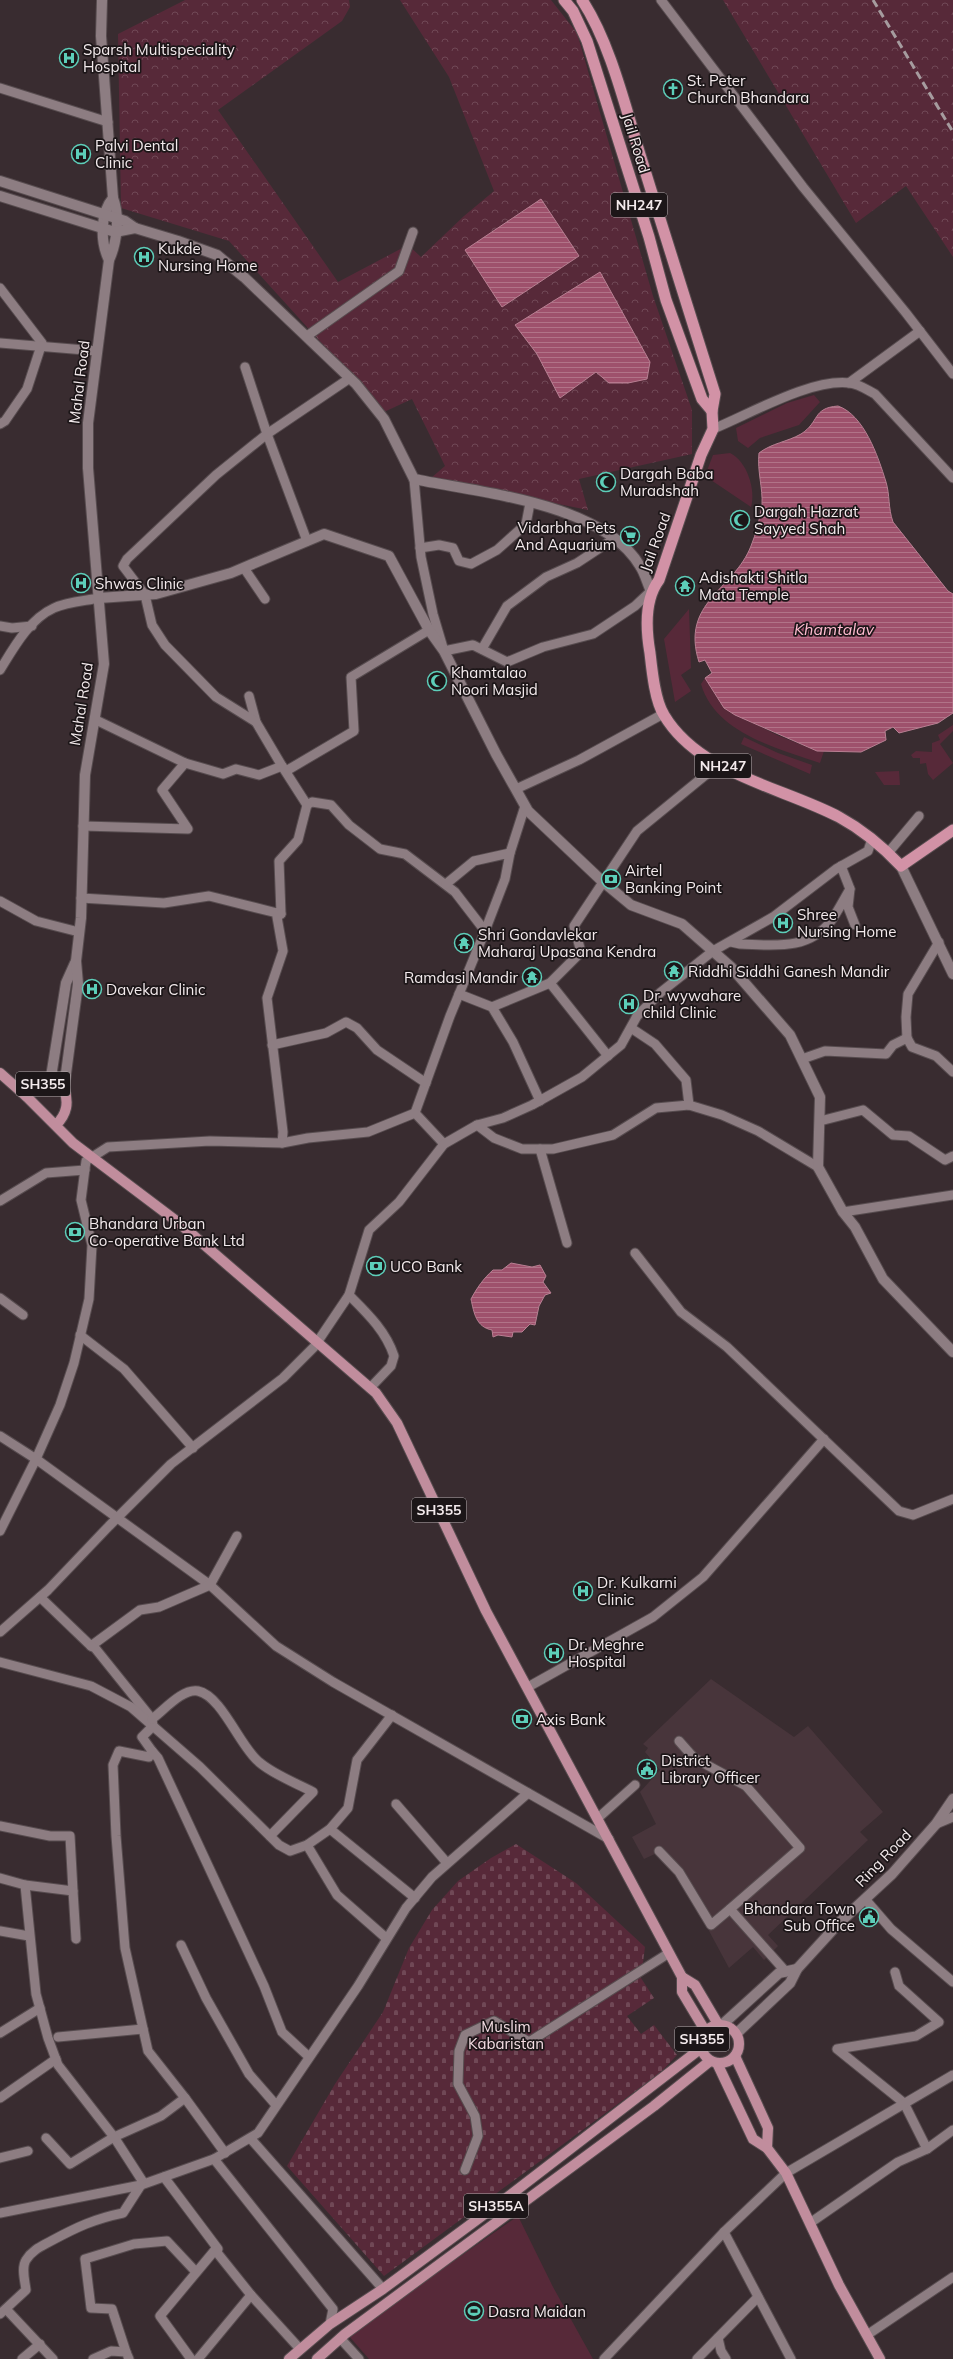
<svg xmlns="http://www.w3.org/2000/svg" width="953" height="2359" font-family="Mulish,sans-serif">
<defs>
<pattern id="forest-crowns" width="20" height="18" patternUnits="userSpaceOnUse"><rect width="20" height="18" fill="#572939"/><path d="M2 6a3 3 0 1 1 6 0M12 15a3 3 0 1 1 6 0" fill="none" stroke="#704856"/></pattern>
<pattern id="cemetery-stones" width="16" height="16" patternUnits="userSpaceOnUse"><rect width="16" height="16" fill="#572939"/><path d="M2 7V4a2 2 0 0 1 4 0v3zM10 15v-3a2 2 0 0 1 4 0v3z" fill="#704856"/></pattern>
<pattern id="water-rules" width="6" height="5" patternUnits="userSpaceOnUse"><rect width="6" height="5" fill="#9e516c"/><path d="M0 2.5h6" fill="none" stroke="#b17388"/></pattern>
</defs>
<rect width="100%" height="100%" fill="#392c30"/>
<path fill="#48353b" d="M711,1679L794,1737L808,1726L883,1812L860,1832L868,1840L768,1935L778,1946L764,1960L753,1947L729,1968L680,1877L657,1853L644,1859L632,1837L656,1824L640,1792L660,1770L645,1752L648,1748L643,1744Z"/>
<g fill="url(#forest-crowns)" fill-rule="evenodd">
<path d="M185,0H349L350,7L342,21L218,110L338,282L408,245L421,257L464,216L494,191L449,77L400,0H551L577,33L653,296L692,410V454L579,479L588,510L431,478L445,466L412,399L384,412L229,241L121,208L118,34ZM515,325L628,383H609L596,372L560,398L537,354Z"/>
<path d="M723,0H953V257L906,186L856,223Z"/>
</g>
<path fill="url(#cemetery-stones)" d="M516,1844L576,1883L645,1947L641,1978L654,1998L627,2016L641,2034L654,2025L677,2055L660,2073L384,2276L287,2166L335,2084L383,2012L409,1948L432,1910L458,1881L491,1858Z"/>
<g fill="#572939">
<path d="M814,395L820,402L799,425L760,438L748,448L738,441L736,428L787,403Z"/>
<path d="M730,453C747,461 756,490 751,507L705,476L713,455Z"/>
<path d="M689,609L691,668L681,675L691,691L675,702L664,639Z"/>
<path d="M705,678L724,708L777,735L817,751H824L820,763C777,748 715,733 701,684Z"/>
<path d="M953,725V731L940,744L953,763L933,780L928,774L926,763L920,764V758H913L911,755L916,751L932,752V743L940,740L938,735Z"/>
<path d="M744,737L778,753L812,765L810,774L741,744Z"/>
<path d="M899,771L900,785H884L875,772Z"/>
<path d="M518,2216L553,2287L593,2359H369L348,2335Z"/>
</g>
<g fill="url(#water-rules)" stroke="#b87f92">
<path d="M541,199L579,256L502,307L465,250Z"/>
<path d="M600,272L650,362L647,379L628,383H609L596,372L560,398L537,354L515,325Z"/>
<path d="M838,406C864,415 878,456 886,482C890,495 888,508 893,522L948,591L953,594V713L938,723L899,733L893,727L885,731L886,740L861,752L817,751L735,715L724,708L705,678L712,673L705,660L699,662C680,602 734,590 751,546C756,534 760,518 762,505C763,488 757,471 759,453C772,443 787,442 801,434C820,422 812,408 838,406Z"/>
<path d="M511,1263L532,1267L540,1265L546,1276L543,1282L551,1293L545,1295L539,1306L535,1325L530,1324L522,1332H513L512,1337L498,1335L493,1337L492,1330C476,1327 474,1313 471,1299C477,1288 483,1279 493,1270H502Z"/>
</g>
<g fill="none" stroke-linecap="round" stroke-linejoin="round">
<defs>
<g id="minor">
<path d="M661,0L803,187L906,313L953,374"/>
<path d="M0,88L108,122"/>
<path d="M0,288L42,343L27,389L5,421L0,424"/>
<path d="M307,336L399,271L413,232"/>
<path d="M0,343L97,351"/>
<path d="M245,367L267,434L307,541"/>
<path d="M849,383L920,331"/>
<path d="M713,429C750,414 811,378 850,383C859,384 867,390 875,394L953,478"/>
<path d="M414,479L421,557L433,614L444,651L473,645L507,662L543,647L593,634L635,606L651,591"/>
<path d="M420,548L439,545L453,548L459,561L471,564L497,550L526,524L530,503"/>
<path d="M244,568L265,599"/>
<path d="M0,626L12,628L32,626"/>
<path d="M482,649L507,606L546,577L577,563L615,538"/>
<path d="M0,670C13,649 29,619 54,608C67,602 84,601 99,598"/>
<path d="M249,696L256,722L282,766"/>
<path d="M256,722L216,697L165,645L152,625L145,595L123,566L127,559L216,475L267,434L350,378"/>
<path d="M286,771L354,731L351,677L429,630"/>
<path d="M516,789L579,760L663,714"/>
<path d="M307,805L312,802L331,805L349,825L380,849L405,854L455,892L485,931L450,1016L415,1113"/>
<path d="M83,826L188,829L162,790L185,763"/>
<path d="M510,853L525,806"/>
<path d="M888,853L919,816"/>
<path d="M841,866L850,889"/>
<path d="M446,884L474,861L510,853L505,879L485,931"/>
<path d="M81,898L164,903L209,896L281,914L279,861L298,840L307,805L282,766L259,775L236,769L223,774L185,763L96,720"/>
<path d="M0,901L36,921L79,932"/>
<path d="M281,914L277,917L283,951L267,998L283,1132L282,1143"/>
<path d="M731,942L740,944C773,945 808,951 831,921C838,911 844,899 850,889L848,907L855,925"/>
<path d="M550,983L581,952L574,926L637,831L719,764"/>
<path d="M459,994L492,1007L513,1042L540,1101"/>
<path d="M492,1007L550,983L608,1056"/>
<path d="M631,1028L655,1044L686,1080L689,1105"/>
<path d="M907,1039L906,1017L908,994L939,942"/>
<path d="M272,1045L326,1033L346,1022L357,1028L377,1050L426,1083"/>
<path d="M802,1059L825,1051L886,1054L893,1045L907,1038L912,1047L936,1056L953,1072"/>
<path d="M820,1121L863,1110L893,1135L909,1136L945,1160L953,1156"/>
<path d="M477,1125L494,1138L522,1149H553L613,1135L656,1108L689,1105L722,1115L758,1131L818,1167"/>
<path d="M444,1144L415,1113L368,1132L308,1138L282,1143L210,1141L108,1147L86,1161L81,1200L92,1245L89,1299L74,1363L60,1405L36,1459L210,1585L276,1646L333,1682L609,1839"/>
<path d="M540,1149L567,1243"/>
<path d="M0,1201L46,1173L85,1170"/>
<path d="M843,1212L953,1195"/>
<path d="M635,1253L681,1312L727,1347L899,1511L913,1515L953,1499"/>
<path d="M349,1295C367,1313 386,1331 394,1356L391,1366L370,1388"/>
<path d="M0,1298L23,1315"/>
<path d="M80,1335L124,1369L193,1448"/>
<path d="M0,1436L36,1459L0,1531"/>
<path d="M40,1597L91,1646L140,1610L159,1607L210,1585L237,1536"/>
<path d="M0,1632L48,1590L109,1526L171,1464L283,1378L314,1347L349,1295L369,1230L399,1202L444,1144L477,1125L503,1118L532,1105L582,1077L621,1045L637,1016L661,992L713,951L773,917L836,869L868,851L872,839"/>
<path d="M91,1646L95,1648L152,1719L153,1726L142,1737L152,1751L149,1757L119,1751L113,1765L116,1836L125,1948L148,2051L185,2098L161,2116L114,2137L143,2182L141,2185L214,2159L258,2133L358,1986L406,1908L432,1877L528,1793"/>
<path d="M0,1662L91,1686L131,1707L200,1767L279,1845L290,1851L307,1845L330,1829L348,1808L357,1760L392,1715"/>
<path d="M528,1687L653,1617L703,1577L824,1439"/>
<path d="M152,1719C164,1710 183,1688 198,1691C222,1696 240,1747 259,1762C274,1775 296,1783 313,1792L270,1836"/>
<path d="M679,1741L694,1758L746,1786L800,1848L730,1909L786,1972"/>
<path d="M152,1751L158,1758L264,1986L282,2032L308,2056"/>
<path d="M396,1804L447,1863"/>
<path d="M598,1818L635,1785"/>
<path d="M936,1824L953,1817"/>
<path d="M0,1826L50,1836H70L73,1891L25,1885"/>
<path d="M330,1829L415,1898"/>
<path d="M307,1845L337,1895L386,1938"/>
<path d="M659,1851L679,1872L711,1925L730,1909"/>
<path d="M0,1878L25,1885L36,1994L48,2038L58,2065L114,2137L70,2164L46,2138"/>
<path d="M73,1891L76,1939"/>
<path d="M865,1899L891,1929L953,1982"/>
<path d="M0,1931L29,1936"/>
<path d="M181,1945L206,1998L249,2074L276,2105"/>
<path d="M895,1972L899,1986L939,2022L916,2036L837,2049L904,2103L927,2149"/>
<path d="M0,2033L40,2008"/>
<path d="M58,2037L143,2029"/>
<path d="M0,2098L56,2059"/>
<path d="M185,2098L225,2153"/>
<path d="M251,2139L383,2289"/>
<path d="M0,2158L28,2151"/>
<path d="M214,2159L333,2309L330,2324"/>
<path d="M465,2170L478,2136L475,2116L458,2084L459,2051L465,2035L494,2021L529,2042L669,1953"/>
<path d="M164,2177L218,2249L215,2250"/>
<path d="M0,2213L141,2185L123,2213C94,2219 77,2227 51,2241C42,2246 32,2250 26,2260C21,2268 25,2281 26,2290L0,2314"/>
<path d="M810,2223L898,2162L927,2149L953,2130"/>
<path d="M724,2232L791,2359"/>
<path d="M6,2309L53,2359"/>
<path d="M867,2335L953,2277"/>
<path d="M340,2338L359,2359"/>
<path d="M718,2338L721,2351L726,2359"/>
<path d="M126,2352L112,2309L91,2308L85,2259L134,2244L167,2241L196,2272"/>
<path d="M22,2359L40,2344"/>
<path d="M93,2359L111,2351L126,2352L129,2359"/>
<path d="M191,2359L160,2316L215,2250L251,2295L300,2349"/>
<path d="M198,2359L251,2295"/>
<path d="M604,2359L724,2232L786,2173L953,2075"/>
<path d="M697,2359L758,2297"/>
</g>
<g id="tertiary">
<path d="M109,260C100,242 100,213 113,198"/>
<path d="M99,598L156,594L231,573L324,534L389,556L429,630L444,651L496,754L528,811L602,881L631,905L682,924L731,967L790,1035L820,1097L818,1167L843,1212L855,1227L883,1279L953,1352"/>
<path d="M901,866L953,974"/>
<path d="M50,1083L66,983L75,963"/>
<path d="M64,1088L78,984L76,961L81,918L85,775L104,664L88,468V423L109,260C117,243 120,216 113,198L101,36L102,0"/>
<path d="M723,2024L779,1973L797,1969"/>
<path d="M737,2033L790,1983L797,1969L839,1923L892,1874L936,1824L953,1799"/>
</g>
<g id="secondary">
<path d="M0,181L125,221L135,228L178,241L217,255L244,277L356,384L384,419L414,479C481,493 603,503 640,566C645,573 647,583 651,591"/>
<path d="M0,196L115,232L135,228"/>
</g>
<g id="primary">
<path d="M0,1073L26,1096"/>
<path d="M56,1125C67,1114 69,1103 64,1088L52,1082L37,1085L26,1096L73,1143L179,1223L376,1393L397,1423L486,1611L682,1977V1992L706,2032"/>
<path d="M682,1977L695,1985L718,2024"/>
<circle cx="720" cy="2044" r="19"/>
<path d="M735,2056L768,2128L767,2148"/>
<path d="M717,2063L753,2139L767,2148L786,2173L839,2285L880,2359"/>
<path d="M289,2359L330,2324L383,2289L509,2196L700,2049"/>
<path d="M317,2359L345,2334L654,2106L710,2061"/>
</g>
<g id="trunk">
<path d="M564,0L573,11L587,41L649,237L666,300L702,399L712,411"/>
<path d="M582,0C611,44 626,110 642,161C666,239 691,317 715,394L712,411L713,429L701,455L659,580C644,600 646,630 650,653C652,671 655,701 664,715C699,774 782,787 839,817C863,830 883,847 901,866L953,830"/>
</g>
</defs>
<use href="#minor" stroke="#574c4f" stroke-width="11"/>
<use href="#tertiary" stroke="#574c4f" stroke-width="12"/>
<use href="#secondary" stroke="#574c4f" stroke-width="12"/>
<use href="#primary" stroke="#574c4f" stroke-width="12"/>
<use href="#trunk" stroke="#574c4f" stroke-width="13"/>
<use href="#minor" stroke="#8d7d82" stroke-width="9"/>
<use href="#tertiary" stroke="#8d7d82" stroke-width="10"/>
<use href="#secondary" stroke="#8d7d82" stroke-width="10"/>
<use href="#primary" stroke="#c18d9d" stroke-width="10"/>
<use href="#trunk" stroke="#d292a6" stroke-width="11"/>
<path stroke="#a69c9f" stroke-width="3" stroke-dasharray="8 4" stroke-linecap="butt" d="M873,0L953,132"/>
</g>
<defs>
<symbol id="hospital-ring" viewBox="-11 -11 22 22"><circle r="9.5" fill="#1c1618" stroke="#5dceb9" stroke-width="1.5"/><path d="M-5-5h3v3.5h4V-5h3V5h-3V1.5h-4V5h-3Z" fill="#5dceb9"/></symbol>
<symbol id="church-ring" viewBox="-11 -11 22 22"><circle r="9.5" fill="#1c1618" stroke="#5dceb9" stroke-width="1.5"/><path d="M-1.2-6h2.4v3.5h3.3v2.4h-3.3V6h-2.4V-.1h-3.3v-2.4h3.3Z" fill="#5dceb9"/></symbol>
<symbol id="mosque-ring" viewBox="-11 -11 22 22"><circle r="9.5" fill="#1c1618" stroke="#5dceb9" stroke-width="1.5"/><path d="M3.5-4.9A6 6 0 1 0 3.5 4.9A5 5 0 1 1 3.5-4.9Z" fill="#5dceb9"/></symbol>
<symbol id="supermarket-ring" viewBox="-11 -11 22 22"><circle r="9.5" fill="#1c1618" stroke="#5dceb9" stroke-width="1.5"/><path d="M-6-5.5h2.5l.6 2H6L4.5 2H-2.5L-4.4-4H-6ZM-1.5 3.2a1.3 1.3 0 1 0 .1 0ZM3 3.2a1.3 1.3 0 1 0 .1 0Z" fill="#5dceb9"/></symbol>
<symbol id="temple-ring" viewBox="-11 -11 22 22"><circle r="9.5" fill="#1c1618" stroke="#5dceb9" stroke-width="1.5"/><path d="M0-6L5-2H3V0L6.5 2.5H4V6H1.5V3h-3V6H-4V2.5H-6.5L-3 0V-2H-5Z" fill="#5dceb9"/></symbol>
<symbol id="bank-ring" viewBox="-11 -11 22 22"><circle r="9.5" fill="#1c1618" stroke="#5dceb9" stroke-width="1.5"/><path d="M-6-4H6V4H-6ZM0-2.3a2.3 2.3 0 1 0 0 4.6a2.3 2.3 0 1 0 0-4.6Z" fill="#5dceb9"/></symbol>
<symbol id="civic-ring" viewBox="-11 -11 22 22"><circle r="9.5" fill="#1c1618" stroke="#5dceb9" stroke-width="1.5"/><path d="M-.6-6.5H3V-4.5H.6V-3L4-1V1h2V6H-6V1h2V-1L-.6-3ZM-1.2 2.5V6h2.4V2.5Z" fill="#5dceb9"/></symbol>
<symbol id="stadium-ring" viewBox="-11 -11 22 22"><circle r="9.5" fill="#1c1618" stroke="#5dceb9" stroke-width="1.5"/><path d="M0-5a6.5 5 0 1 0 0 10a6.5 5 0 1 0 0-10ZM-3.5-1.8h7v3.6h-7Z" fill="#5dceb9"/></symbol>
</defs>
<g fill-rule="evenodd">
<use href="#hospital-ring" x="58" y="47" width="22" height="22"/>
<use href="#church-ring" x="662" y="78" width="22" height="22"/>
<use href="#hospital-ring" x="70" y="143" width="22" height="22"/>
<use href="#hospital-ring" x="133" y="246" width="22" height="22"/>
<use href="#mosque-ring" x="595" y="471" width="22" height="22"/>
<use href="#mosque-ring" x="729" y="509" width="22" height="22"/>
<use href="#supermarket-ring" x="619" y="525" width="22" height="22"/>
<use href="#hospital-ring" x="70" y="572" width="22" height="22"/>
<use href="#temple-ring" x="674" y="575" width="22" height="22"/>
<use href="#mosque-ring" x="426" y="670" width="22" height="22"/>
<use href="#bank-ring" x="600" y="868" width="22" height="22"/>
<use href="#hospital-ring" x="772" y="912" width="22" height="22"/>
<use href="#temple-ring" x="453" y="932" width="22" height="22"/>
<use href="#temple-ring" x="663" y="960" width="22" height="22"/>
<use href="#temple-ring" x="521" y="966" width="22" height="22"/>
<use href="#hospital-ring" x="81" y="978" width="22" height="22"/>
<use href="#hospital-ring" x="618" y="993" width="22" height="22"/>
<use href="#bank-ring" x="64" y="1221" width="22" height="22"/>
<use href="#bank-ring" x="365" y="1255" width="22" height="22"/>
<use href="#hospital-ring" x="572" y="1580" width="22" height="22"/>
<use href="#hospital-ring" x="543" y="1642" width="22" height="22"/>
<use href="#bank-ring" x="511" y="1708" width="22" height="22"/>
<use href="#civic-ring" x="636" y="1758" width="22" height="22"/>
<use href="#civic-ring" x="858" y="1906" width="22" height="22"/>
<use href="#stadium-ring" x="463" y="2300" width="22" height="22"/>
</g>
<g text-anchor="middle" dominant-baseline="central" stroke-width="3.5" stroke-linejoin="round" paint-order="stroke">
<g fill="#1c1618" stroke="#b2aaac" stroke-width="1">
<rect x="611" y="193" width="56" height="24" rx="3"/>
<rect x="695" y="754" width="56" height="24" rx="3"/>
<rect x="16" y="1072" width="54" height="24" rx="3"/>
<rect x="412" y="1498" width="54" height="24" rx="3"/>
<rect x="675" y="2027" width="54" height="24" rx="3"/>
<rect x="464" y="2194" width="64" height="24" rx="3"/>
</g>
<g font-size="14" font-weight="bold" fill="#f3eaec">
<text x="639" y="205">NH247</text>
<text x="723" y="766">NH247</text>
<text x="43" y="1084">SH355</text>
<text x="439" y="1510">SH355</text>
<text x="702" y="2039">SH355</text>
<text x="496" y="2206">SH355A</text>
</g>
<g font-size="15" fill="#f3eaec" stroke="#1c1618" text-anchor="start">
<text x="83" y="49">Sparsh Multispeciality<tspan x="83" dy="17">Hospital</tspan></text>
<text x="687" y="80">St. Peter<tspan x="687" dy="17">Church Bhandara</tspan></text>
<text x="95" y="145">Palvi Dental<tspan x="95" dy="17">Clinic</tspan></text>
<text x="158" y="248">Kukde<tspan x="158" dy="17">Nursing Home</tspan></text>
<text x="620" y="473">Dargah Baba<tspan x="620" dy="17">Muradshah</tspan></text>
<text x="754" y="511">Dargah Hazrat<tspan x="754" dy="17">Sayyed Shah</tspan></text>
<text x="616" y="527" text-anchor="end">Vidarbha Pets<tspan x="616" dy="17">And Aquarium</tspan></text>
<text x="699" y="577">Adishakti Shitla<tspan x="699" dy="17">Mata Temple</tspan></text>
<text x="95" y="583">Shwas Clinic</text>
<text x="451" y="672">Khamtalao<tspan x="451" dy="17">Noori Masjid</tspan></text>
<text x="625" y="870">Airtel<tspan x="625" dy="17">Banking Point</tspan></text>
<text x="797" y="914">Shree<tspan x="797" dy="17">Nursing Home</tspan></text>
<text x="478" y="934">Shri Gondavlekar<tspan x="478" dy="17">Maharaj Upasana Kendra</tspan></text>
<text x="688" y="971">Riddhi Siddhi Ganesh Mandir</text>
<text x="518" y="977" text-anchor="end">Ramdasi Mandir</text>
<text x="106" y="989">Davekar Clinic</text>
<text x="643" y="995">Dr. wywahare<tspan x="643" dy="17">child Clinic</tspan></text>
<text x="89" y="1223">Bhandara Urban<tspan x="89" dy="17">Co-operative Bank Ltd</tspan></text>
<text x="390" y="1266">UCO Bank</text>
<text x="597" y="1582">Dr. Kulkarni<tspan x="597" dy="17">Clinic</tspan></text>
<text x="568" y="1644">Dr. Meghre<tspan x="568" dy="17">Hospital</tspan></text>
<text x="536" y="1719">Axis Bank</text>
<text x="661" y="1760">District<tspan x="661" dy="17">Library Officer</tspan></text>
<text x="855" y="1908" text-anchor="end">Bhandara Town<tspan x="855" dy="17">Sub Office</tspan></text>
<text x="488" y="2311">Dasra Maidan</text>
</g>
<g font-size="15" fill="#f3eaec" stroke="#1c1618">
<text transform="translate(636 143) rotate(73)">Jail Road</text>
<text transform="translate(79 382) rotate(-83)">Mahal Road</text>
<text transform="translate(655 542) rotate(-70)">Jail Road</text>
<text transform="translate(81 704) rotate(-81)">Mahal Road</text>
<text transform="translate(883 1858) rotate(-46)">Ring Road</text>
</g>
<g font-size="15" fill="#f4dde3" stroke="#1c1618">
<text x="506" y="2026">Muslim<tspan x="506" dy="17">Kabaristan</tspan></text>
</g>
<g font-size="16" font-style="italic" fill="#febbcf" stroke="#1c1618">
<text x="834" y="629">Khamtalav</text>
</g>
</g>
</svg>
